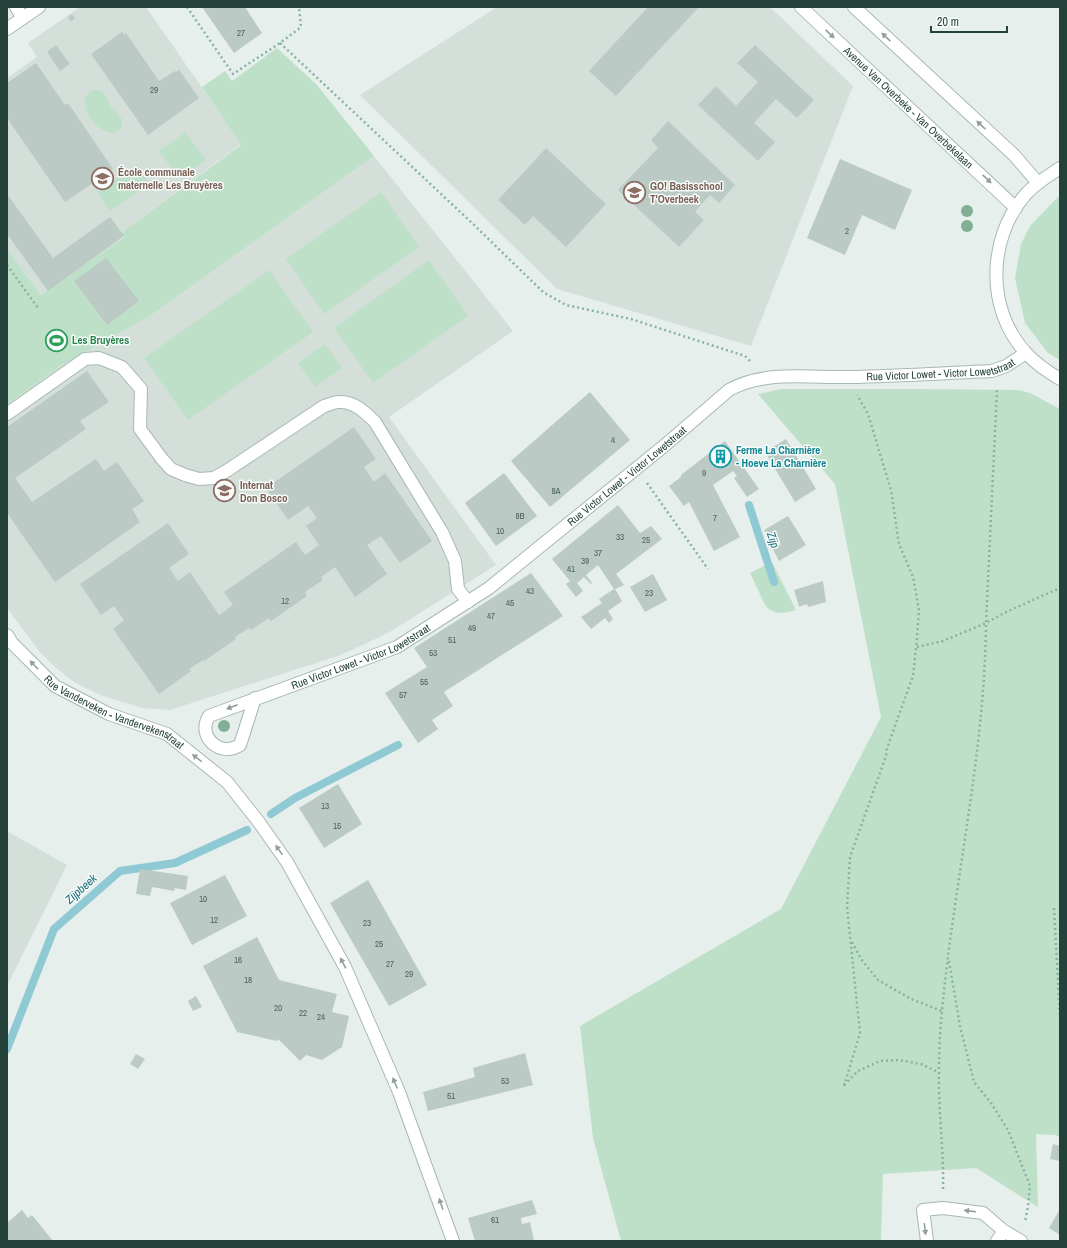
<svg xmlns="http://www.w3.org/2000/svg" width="1067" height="1248" font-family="'Archivo Narrow',sans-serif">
<rect width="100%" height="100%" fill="#e6efeb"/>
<g fill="#d4dfda">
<path d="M80,7H146L241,144L121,233L124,236L41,295L7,249V78L37,57L28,43Z"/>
<path d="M497,7H770L853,86L751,346L557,289L360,95Z"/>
<path d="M374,156L513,331L389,417L496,565L393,630L365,644L338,656L170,710L142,708L100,695L74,682L55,667L39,651L7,608V405L62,365L150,316Z"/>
<path d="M7,831L67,865L7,986Z"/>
</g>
<g fill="#bfe0c8">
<path d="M277,48L317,85L374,156L150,316L62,365L7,405V249L41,295L124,237L121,233L241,145L202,87L225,71L232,81Z"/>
<path d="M92,90C108,89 105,99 112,108C119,115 123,116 122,127L115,133C96,135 73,101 92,90Z"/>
<path d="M185,132L206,160L180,179L159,151Z"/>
<path d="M137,165L150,184L110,211L97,192Z"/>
<path d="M381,192L419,247L324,314L286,259Z"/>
<path d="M1060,196V360L1048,353L1025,323L1015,278L1021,244L1030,226L1056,199Z"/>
<path d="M429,260L468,316L373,383L334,328Z"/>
<path d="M269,270L313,332L188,420L144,358Z"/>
<path d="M325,344L342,368L315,387L298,363Z"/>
<path d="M781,389H915L1019,390L1030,393L1060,409V1137L1055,1135L1036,1134L1038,1207L976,1168L883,1174L881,1241H621L593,1138L580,1026L781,909L881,717L835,484L758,394Z"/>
<path d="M772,562L796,610C785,613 773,616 765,605L750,573Z"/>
</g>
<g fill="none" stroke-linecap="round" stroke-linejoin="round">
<g stroke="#8ec9d4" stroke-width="8">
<path d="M749,505L774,582"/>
<path d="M271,814L295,798L398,745"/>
<path d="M7,1049L54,929L120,871L175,863L247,830"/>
</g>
</g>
<g fill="#bbcac4">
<path d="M202,7H245L262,33L234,53Z"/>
<path d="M648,7H699L616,96L589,71Z"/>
<path d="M72,14L75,18L71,22L68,17Z"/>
<path d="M122,32L124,35L126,33L159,81L175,71L176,72L179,70L199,98L148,135L91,54Z"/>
<path d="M56,45L70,64L60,71L47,52Z"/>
<path d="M755,45L814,100L797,118L776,99L754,123L775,142L758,161L698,105L716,86L736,106L758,82L737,63Z"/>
<path d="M36,63L65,105L68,103L113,169L65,202L7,118V83Z"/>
<path d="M668,121L735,185L719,203L710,195L700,206L695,212L704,220L679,247L618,190L658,148L651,140Z"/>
<path d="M546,148L606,204L566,247L533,216L525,225L498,200Z"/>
<path d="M840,159L912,190L895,230L862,215L845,255L807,238Z"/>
<path d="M7,194L53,258L110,217L124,236L48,291L7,234Z"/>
<path d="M106,258L139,301L107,325L74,281Z"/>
<path d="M87,371L109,402L80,421L86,429L15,478L32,502L96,459L104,471L117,462L144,501L132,509L140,522L55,582L7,513V427Z"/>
<path d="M590,392L630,440L550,507L511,461Z"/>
<path d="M354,427L376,459L364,467L374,482L385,473L432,541L400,563L381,536L367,545L387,574L355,597L335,567L321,577L323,580L305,592L307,596L271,621L269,618L251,630L249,628L235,637L236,639L204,661L203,660L189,669L191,671L159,694L113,629L124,620L114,606L101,615L80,584L168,523L189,554L169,568L178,581L190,572L219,615L233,605L224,592L296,542L305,555L319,545L306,526L317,518L308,506L288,520L266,488Z"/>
<path d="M786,439L816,489L795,502L765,452Z"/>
<path d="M725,441L759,489L747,497L734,478L737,476L733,471L713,485L740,537L714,551L689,502L684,506L669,486L681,477V475Z"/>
<path d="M504,473L537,516L496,546L465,503Z"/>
<path d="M618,505L640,533L651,526L662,539L616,574L624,585L615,589L622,601L608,611L613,619L609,623L605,618L591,629L581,617L602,603L599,599L614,589L598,565L586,575L592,583L591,584L584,577L577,583L583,591L576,597L566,584L570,581L552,559Z"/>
<path d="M788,516L806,545L779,561L773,549L781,544L777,538L770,542L764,530Z"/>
<path d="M531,573L563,616L444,692L453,706L432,720L438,729L418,743L385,693L427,667L414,648Z"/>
<path d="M653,574L667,600L645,612L630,587Z"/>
<path d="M823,581L826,602L808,607L807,604L799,607L794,590Z"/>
<path d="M338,784L362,824L324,848L299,808Z"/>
<path d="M140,869L188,876L186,890L175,888L174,891L152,887L150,896L136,894Z"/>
<path d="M225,875L247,916L192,945L170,903Z"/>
<path d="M368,880L427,985L389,1006L330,903Z"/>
<path d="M257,937L279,980L337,994L332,1012L349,1016L342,1047L322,1060L306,1055L300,1061L278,1039L277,1041L237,1032L203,966Z"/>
<path d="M196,996L202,1007L193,1011L188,1001Z"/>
<path d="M525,1053L533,1085L428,1111L423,1092L475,1077L473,1068Z"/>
<path d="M136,1054L145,1059L138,1069L130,1064Z"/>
<path d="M1053,1144L1060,1146V1161L1050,1159Z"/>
<path d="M532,1200L537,1214L521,1218L522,1224L530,1222L534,1241H475L468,1218Z"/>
<path d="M1060,1209V1235L1049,1228Z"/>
<path d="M22,1210L28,1218L32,1215L53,1241H7V1223Z"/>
</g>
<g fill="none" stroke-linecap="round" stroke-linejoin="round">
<defs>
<path id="lane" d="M7,414L85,359L99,358L122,367L141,389L140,429L162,459L171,469L185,475L199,479L214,478L228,470L324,406C328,405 334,402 339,402C354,401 366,413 375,422L442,532L455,561L458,589L468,602"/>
<g id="street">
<path d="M16,7L23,18"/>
<path id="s1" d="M801,7L1016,208"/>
<path d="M854,7L1014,155L1038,183"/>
<path d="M7,29L39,7"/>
<path d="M1060,168C1048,176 1036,183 1026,194C987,238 986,310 1026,353C1036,364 1048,372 1060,379"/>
<path id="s2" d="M7,635L12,643L55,686L109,714L167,734L227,782L258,821L287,862L345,967L399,1092L453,1241"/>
<path id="s3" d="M255,698L240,745C221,758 196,737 209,716L397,647L489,588L664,446L729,390C765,370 809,378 849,377C897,376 945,373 992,371L1006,366L1026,353"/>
<path d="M1004,1231L1021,1241"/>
<path d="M927,1241L923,1210L943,1208L983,1213L1004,1231L997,1241"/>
</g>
</defs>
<use href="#lane" stroke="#a8b8b2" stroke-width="14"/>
<use href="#street" stroke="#a8b8b2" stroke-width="14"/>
<g stroke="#86b3a5" stroke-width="2.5" stroke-dasharray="2 3" stroke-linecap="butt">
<path d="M187,7L233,74L280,43L301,27L299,7"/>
<path d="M280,43L472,223L543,292L566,305L631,319L745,356L751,362"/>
<path d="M7,265L38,308"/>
<path d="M647,483L708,569"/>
<path d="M917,647L943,641L986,623L1006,612L1060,588"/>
<path d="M1054,908L1060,1019"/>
<path d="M852,942L861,959L878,980L911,999L942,1011"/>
<path d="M949,961L960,1026L974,1082L991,1103L1008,1130L1030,1186L1028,1206L1025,1222"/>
<path d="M844,1085L858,1071L880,1061L899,1060L921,1064L938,1072"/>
<path d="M844,1086L860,1033L847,907L850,857L886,756L887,748L913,676L917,638L919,610L913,577L899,544L891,490L868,414L857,395"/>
<path d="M943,1189C944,1150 938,1110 939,1071C939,1051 940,1031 942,1011C954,881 985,753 986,623L997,389"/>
</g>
<use href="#lane" stroke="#fff" stroke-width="12"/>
<use href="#street" stroke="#fff" stroke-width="12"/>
</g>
<g fill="#80af93">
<circle cx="967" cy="211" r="6"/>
<circle cx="967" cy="226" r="6"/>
<circle cx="224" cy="726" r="6"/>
</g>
<defs><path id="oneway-solid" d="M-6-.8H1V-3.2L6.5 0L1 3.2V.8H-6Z"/></defs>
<g fill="#92a09c">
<use href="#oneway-solid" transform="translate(830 34) rotate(43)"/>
<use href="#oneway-solid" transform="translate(886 37) rotate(-137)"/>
<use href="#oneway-solid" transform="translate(981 125) rotate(-137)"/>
<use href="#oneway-solid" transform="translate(987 179) rotate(43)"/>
<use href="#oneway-solid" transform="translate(34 665) rotate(-134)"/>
<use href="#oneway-solid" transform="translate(232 707) rotate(159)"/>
<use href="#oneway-solid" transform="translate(197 758) rotate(-142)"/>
<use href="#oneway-solid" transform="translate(279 850) rotate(-125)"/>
<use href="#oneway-solid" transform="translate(343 963) rotate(-118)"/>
<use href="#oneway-solid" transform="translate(395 1083) rotate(-113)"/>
<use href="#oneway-solid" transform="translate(441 1204) rotate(-109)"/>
<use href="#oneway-solid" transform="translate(970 1211) rotate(-173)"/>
<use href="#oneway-solid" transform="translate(925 1229) rotate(83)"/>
</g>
<defs>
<symbol id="school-ring" viewBox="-11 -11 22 22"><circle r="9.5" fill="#f7fbf9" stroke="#8d6e63" stroke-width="1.5"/><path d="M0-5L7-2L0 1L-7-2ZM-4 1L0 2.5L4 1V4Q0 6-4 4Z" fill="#8d6e63"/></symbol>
<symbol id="stadium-ring" viewBox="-11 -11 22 22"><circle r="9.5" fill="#f7fbf9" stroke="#2e9e5b" stroke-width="1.5"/><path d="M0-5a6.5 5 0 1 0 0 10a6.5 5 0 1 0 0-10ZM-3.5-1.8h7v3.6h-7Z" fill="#2e9e5b"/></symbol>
<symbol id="building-ring" viewBox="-11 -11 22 22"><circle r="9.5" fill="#f7fbf9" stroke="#0f9aa8" stroke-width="1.5"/><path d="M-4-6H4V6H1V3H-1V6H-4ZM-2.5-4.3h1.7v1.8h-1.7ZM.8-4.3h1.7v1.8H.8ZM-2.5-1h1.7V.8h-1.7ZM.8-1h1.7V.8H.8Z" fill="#0f9aa8"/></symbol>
</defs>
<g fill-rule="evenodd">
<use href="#school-ring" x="90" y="166" width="25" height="25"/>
<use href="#school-ring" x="622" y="180" width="25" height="25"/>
<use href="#stadium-ring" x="44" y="328" width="25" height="25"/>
<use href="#building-ring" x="708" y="444" width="25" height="25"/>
<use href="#school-ring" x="212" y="478" width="25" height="25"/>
</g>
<g text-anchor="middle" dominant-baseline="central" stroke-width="3" stroke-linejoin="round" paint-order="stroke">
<g font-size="9" fill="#4a645c">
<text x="241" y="33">27</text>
<text x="154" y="90">29</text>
<text x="847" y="231">2</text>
<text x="613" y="440">4</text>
<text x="704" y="473">9</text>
<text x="556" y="491">8A</text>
<text x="520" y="516">8B</text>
<text x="715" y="518">7</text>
<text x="500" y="531">10</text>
<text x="620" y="537">33</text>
<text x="646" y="540">25</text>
<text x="598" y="553">37</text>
<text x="585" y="561">39</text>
<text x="571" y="569">41</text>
<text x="530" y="591">43</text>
<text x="649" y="593">23</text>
<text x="285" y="601">12</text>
<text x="510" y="603">45</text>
<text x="491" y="616">47</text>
<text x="472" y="628">49</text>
<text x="452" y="640">51</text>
<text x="433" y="653">53</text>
<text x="424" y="682">55</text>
<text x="403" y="695">57</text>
<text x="325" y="806">13</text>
<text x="337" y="826">15</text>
<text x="203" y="899">10</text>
<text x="214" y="920">12</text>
<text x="367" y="923">23</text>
<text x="379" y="944">25</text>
<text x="238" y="960">16</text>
<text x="390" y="964">27</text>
<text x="409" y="974">29</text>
<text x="248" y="980">18</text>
<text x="278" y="1008">20</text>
<text x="303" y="1013">22</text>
<text x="321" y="1017">24</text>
<text x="505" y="1081">53</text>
<text x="451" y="1096">51</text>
<text x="495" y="1220">61</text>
</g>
<g font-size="11" fill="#24423a" stroke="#f7fbf9">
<text stroke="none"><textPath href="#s1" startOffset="147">Avenue Van Overbeke - Van Overbekelaan</textPath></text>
<text stroke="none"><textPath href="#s3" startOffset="944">Rue Victor Lowet - Victor Lowetstraat</textPath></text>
<text stroke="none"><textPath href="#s3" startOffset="596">Rue Victor Lowet - Victor Lowetstraat</textPath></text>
<text stroke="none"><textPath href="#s3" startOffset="272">Rue Victor Lowet - Victor Lowetstraat</textPath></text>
<text stroke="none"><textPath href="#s2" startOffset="135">Rue Vanderveken - Vandervekenstraat</textPath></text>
</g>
<g font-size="11" font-weight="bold" fill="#785e54" stroke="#f7fbf9" text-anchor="start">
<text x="118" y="172">École communale<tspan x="118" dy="13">maternelle Les Bruyères</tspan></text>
<text x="650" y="186">GO! Basisschool<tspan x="650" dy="13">T'Overbeek</tspan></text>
<text x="240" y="485">Internat<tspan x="240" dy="13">Don Bosco</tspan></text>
</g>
<g font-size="11" font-weight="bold" fill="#27864d" stroke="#f7fbf9" text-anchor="start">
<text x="72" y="340">Les Bruyères</text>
</g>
<g font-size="11" font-weight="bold" fill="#0d838f" stroke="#f7fbf9" text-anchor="start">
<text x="736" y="450">Ferme La Charnière<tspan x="736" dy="13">- Hoeve La Charnière</tspan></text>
</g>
<g font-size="12" font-style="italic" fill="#1c6f80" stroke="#f7fbf9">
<text transform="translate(773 540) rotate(72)">Zijp</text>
<text transform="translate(81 889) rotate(-42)">Zijpbeek</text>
</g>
</g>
<rect width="1067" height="1248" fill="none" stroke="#24423a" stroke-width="16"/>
<path d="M931 26v6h76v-6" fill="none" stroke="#24423a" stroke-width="2"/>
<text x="937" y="26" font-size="12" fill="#24423a" stroke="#f7fbf9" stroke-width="3" paint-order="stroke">20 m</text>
</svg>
